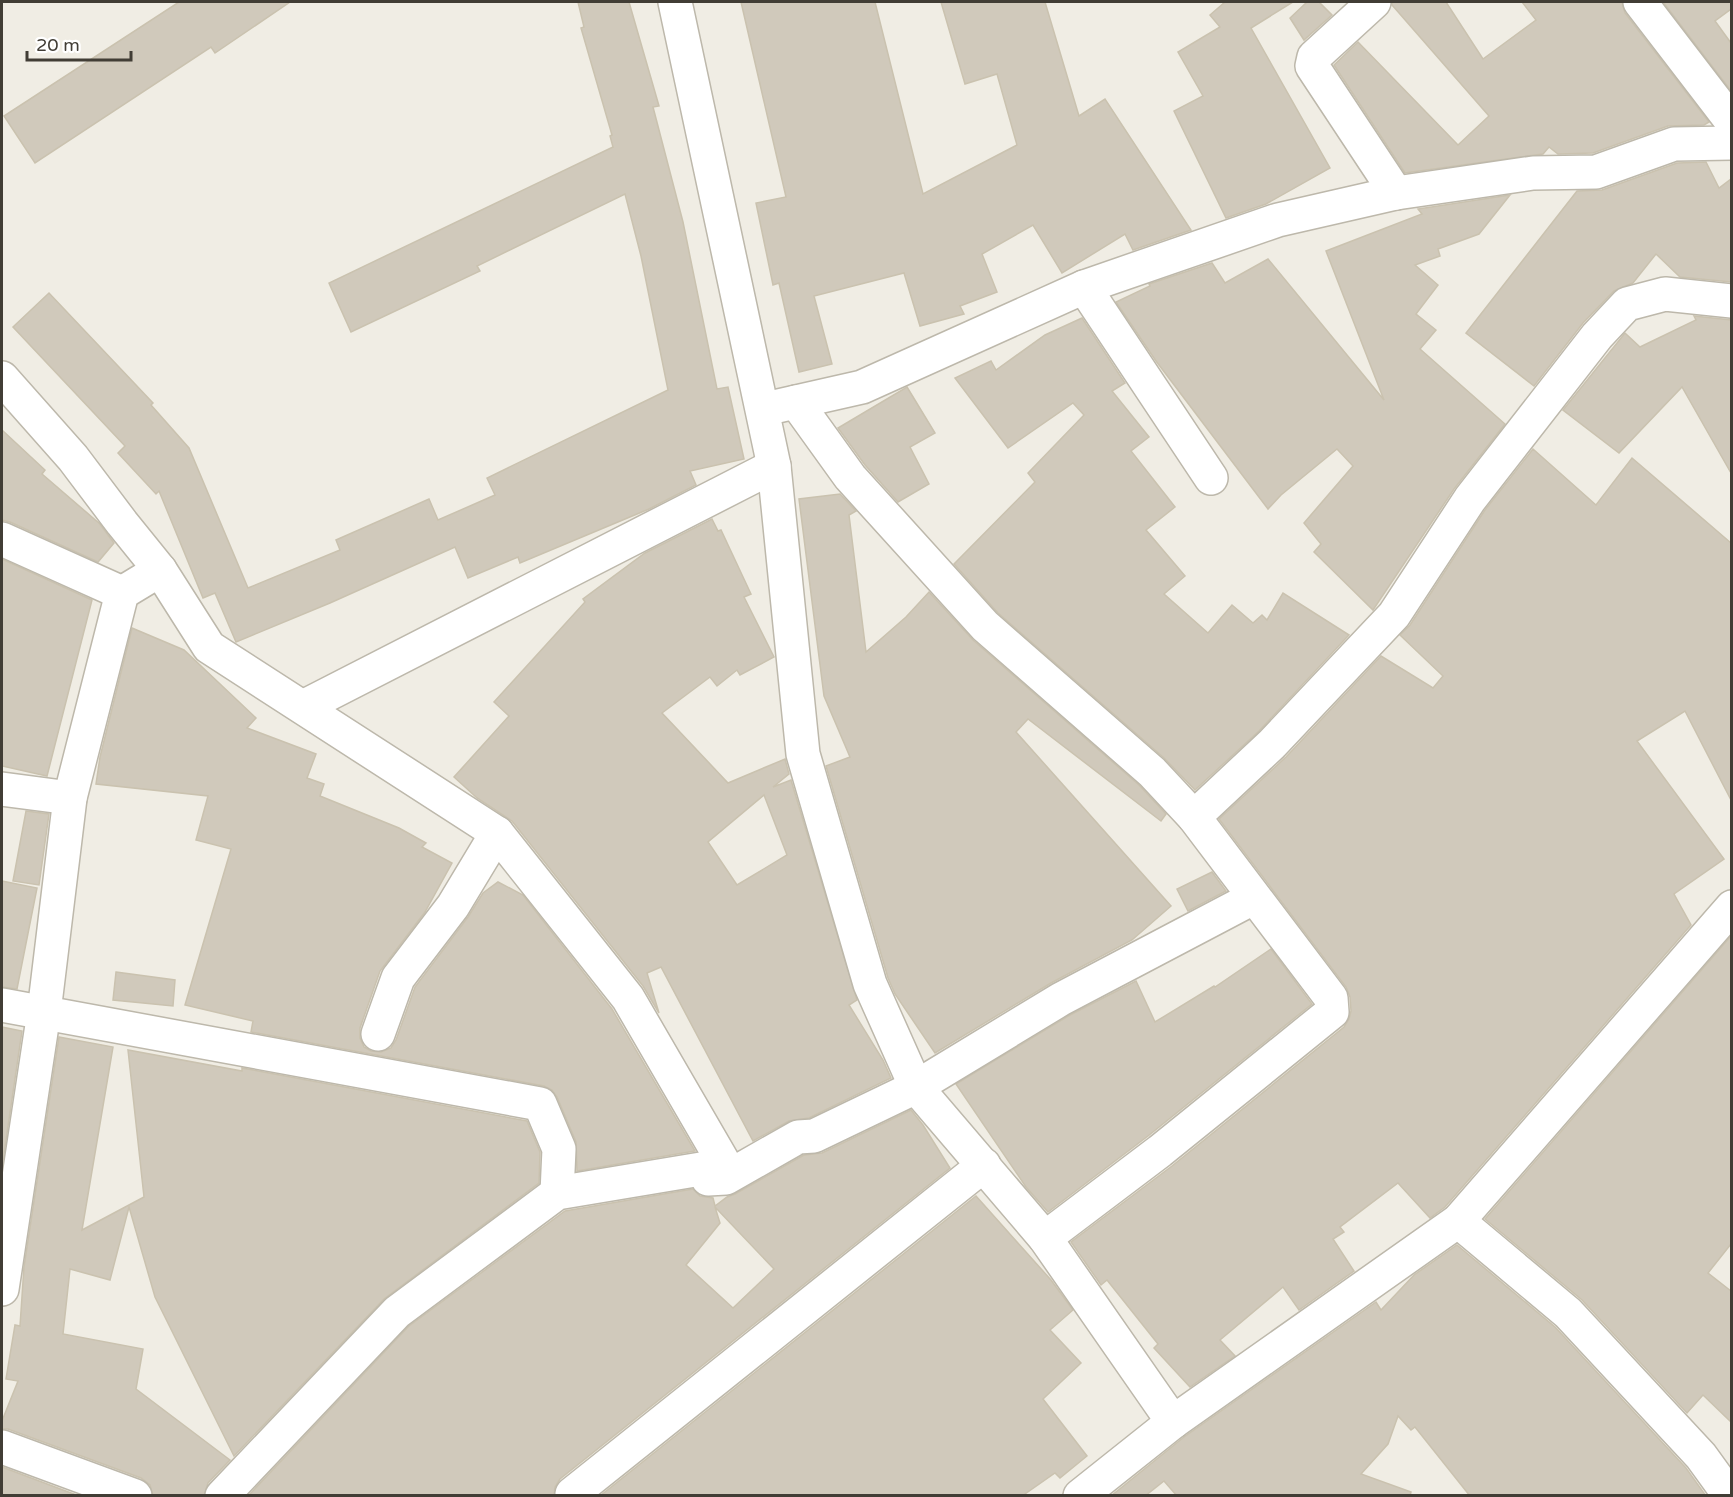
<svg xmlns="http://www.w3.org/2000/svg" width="1733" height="1497" font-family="'Varela Round',sans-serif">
<rect width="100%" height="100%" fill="#f0ede4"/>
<g fill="#d0c9bb" stroke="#cac2af" stroke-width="1.5" fill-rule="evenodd">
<path d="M179,2H290L215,53L211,47L35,163L4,116Z"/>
<path d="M578,2H629L659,106L653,107L683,222L717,389L728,387L744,459L690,471L696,485L649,509L520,563L518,557L468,578L455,547L330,603L236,642L215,593L203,598L159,491L156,494L118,453L125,446L13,327L49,293L153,403L151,405L189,448L248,588L340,550L336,540L429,499L438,520L495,495L487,478L668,390L641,256L625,194L477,266L480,271L351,332L329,283L613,147L610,136L612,135L581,28L584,27Z"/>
<path d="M741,2H875L923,194L1017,145L997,74L965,84L941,2H1045L1079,116L1105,99L1191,230L1133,250L1125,234L1062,273L1033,225L982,254L997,292L960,306L964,314L920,326L904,273L814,296L832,364L799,372L779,283L773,285L756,203L786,197Z"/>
<path d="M1225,2H1293L1251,28L1330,168L1266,204L1226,218L1174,111L1203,96L1178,52L1220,27L1210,15Z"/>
<path d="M1307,2H1319L1332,15L1304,40L1290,18Z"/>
<path d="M1392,2H1446L1483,59L1536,20L1522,2H1622L1625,13L1709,122L1704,125L1668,126L1593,153L1558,154L1549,147L1543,154L1405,173L1334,65L1358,42L1458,145L1489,116L1392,5Z"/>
<path d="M1663,2H1731V9L1715,21L1731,43V91Z"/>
<path d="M1706,162L1719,188L1731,179V282L1680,277L1656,254L1633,283L1614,291L1583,323L1534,386L1466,333L1577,191L1602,190L1677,163Z"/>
<path d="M1510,195L1479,234L1438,249L1440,256L1415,265L1438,285L1416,314L1436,330L1420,349L1505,424L1454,489L1373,610L1314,552L1321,544L1304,523L1353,466L1337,449L1281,495L1268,509L1156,361L1116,302L1150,286L1149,284L1212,263L1225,283L1268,259L1384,400L1326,251L1422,214L1418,209Z"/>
<path d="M1694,316L1731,320V473L1682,387L1619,453L1563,410L1625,333L1640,347L1696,320Z"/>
<path d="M1082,318L1125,383L1112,391L1149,437L1131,451L1175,507L1146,530L1185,576L1164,594L1208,633L1232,605L1253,623L1262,615L1267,620L1283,593L1349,635L1259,731L1195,790L1164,758L998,613L954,564L1035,482L1028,473L1084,415L1073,403L1008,448L955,378L991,361L996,370L1045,335Z"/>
<path d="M907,387L935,433L910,447L929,484L898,502L865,465L838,428Z"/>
<path d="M2,430L45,470L42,474L100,524L114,543L98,562L10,522L2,520Z"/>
<path d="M1533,449L1596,505L1632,458L1731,543V800L1685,711L1637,741L1724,859L1674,894L1691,925L1445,1207L1430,1218L1398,1183L1340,1227L1344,1232L1333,1239L1354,1271L1299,1310L1283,1287L1220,1340L1235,1356L1190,1387L1154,1348L1158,1344L1107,1280L1101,1285L1071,1242L1172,1166L1344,1027L1349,1019L1351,1011L1350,997L1346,987L1219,819L1286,757L1381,656L1433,688L1443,676L1400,635L1410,625L1485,510Z"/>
<path d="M840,494L856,511L849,515L866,652L906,617L929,592L973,640L1139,785L1166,814L1161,821L1028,719L1016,732L1171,906L1132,940L1051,983L935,1053L895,994L888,978L826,766L850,757L824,696L799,499Z"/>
<path d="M712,519L718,531L721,530L751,594L744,597L774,657L740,675L737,670L717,686L710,677L662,713L728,783L785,759L789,774L773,787L791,780L857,1000L849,1005L883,1060L891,1078L809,1118L789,1121L753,1141L661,967L647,973L659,1013L643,986L512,821L477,798L454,777L509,716L494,702L585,602L583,599L645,553ZM764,795L787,855L737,885L708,842Z"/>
<path d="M2,559L92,600L47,776L2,766Z"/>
<path d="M132,628L184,650L256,718L247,728L316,754L307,778L324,784L320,796L399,828L426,843L422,847L452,863L425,912L380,971L360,1028V1038L364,1047L371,1051L381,1052L391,1048L396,1040L415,987L468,917L483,893L498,882L523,895L612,1009L695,1151L577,1171L576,1142L557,1097L552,1090L544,1086L251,1032L253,1021L185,1005L231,849L196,840L208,796L96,784L100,757Z"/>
<path d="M26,811L49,814L39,885L13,881Z"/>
<path d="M1212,872L1226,891L1188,911L1177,889Z"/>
<path d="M2,881L37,888L17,989L2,987Z"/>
<path d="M1731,936V1244L1708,1273L1731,1291V1422L1703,1395L1687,1413L1582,1300L1485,1219Z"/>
<path d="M1271,949L1312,1004L1148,1136L1048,1212L1026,1187L956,1084L1070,1015L1136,981L1155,1022L1214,986L1215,987Z"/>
<path d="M116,972L175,980L173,1006L113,1000Z"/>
<path d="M2,1027L22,1031L2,1167Z"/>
<path d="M59,1037L113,1047L82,1230L144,1197L128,1050L242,1071V1068L527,1121L540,1152L539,1183L384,1299L234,1456L155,1297L129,1207L110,1280L70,1269L63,1334L143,1349L136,1389L230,1460L208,1483L204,1496H153L150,1485L141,1478L8,1429H2V1421L18,1381L6,1379L15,1325L20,1326L24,1267Z"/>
<path d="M911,1110L923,1125L950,1168L560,1479L555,1487L554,1496H248L409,1326L565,1211L693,1189L700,1196L713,1198L715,1206L727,1197L735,1194L804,1155L822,1153ZM715,1207L774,1269L733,1308L686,1265L720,1223Z"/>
<path d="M976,1196L1051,1280L1073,1310L1050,1330L1081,1363L1043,1399L1087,1456L1060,1478L1055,1473L1022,1496H600Z"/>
<path d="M1457,1245L1555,1327L1686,1468L1706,1496H1470L1415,1427L1411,1430L1398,1416L1388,1444L1361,1474L1411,1492L1410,1496H1177L1164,1481L1145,1496H1111L1184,1437L1376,1302L1381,1310L1414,1275Z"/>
<path d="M2,1467L79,1496H2Z"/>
</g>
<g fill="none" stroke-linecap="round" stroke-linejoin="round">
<defs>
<g id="minor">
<path d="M675,2L774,466L803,754L870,984L916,1087L1045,1238L1173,1422"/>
<path d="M1374,2L1314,57L1312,66L1396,193"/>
<path d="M1640,2L1732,122"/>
<path d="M1084,287L1211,478"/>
<path d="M2,378L73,458L122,523L160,570L209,647L497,833L628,998L725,1165L557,1193L397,1312L222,1496"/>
<path d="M796,402L850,477L985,626L1152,772L1194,817L1331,998L1332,1012L1160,1151L1045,1238"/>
<path d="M778,406L862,387L1084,287L1278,220L1396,193L1533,173L1596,172L1674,144L1732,143"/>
<path d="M2,539L122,593"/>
<path d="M303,707L774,466"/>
<path d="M2,789L70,798"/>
<path d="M1194,817L1272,744L1394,615L1470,499L1597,336L1627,304L1665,294L1732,301"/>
<path d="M2,1005L540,1104L559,1149L557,1193"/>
<path d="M378,1034L398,978L453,906L497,833"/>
<path d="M708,1179L726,1178L798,1137L814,1136L916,1087L1061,999L1253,898"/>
<path d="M1458,1221L1568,1313L1701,1456L1730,1496"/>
<path d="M2,1289L44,1012L70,798L122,593L160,570"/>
<path d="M2,1447L135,1496"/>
<path d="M572,1494L984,1165"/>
<path d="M1080,1496L1173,1422L1458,1221L1732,907"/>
</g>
</defs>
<use href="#minor" stroke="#bdb8ab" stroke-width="36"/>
<use href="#minor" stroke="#fff" stroke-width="33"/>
</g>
<rect width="1733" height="1497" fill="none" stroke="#413d35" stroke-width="6"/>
<path d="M27 51v9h104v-9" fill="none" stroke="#413d35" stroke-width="3"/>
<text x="36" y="51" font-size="18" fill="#413d35" stroke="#ffffff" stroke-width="4.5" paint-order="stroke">20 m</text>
</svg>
